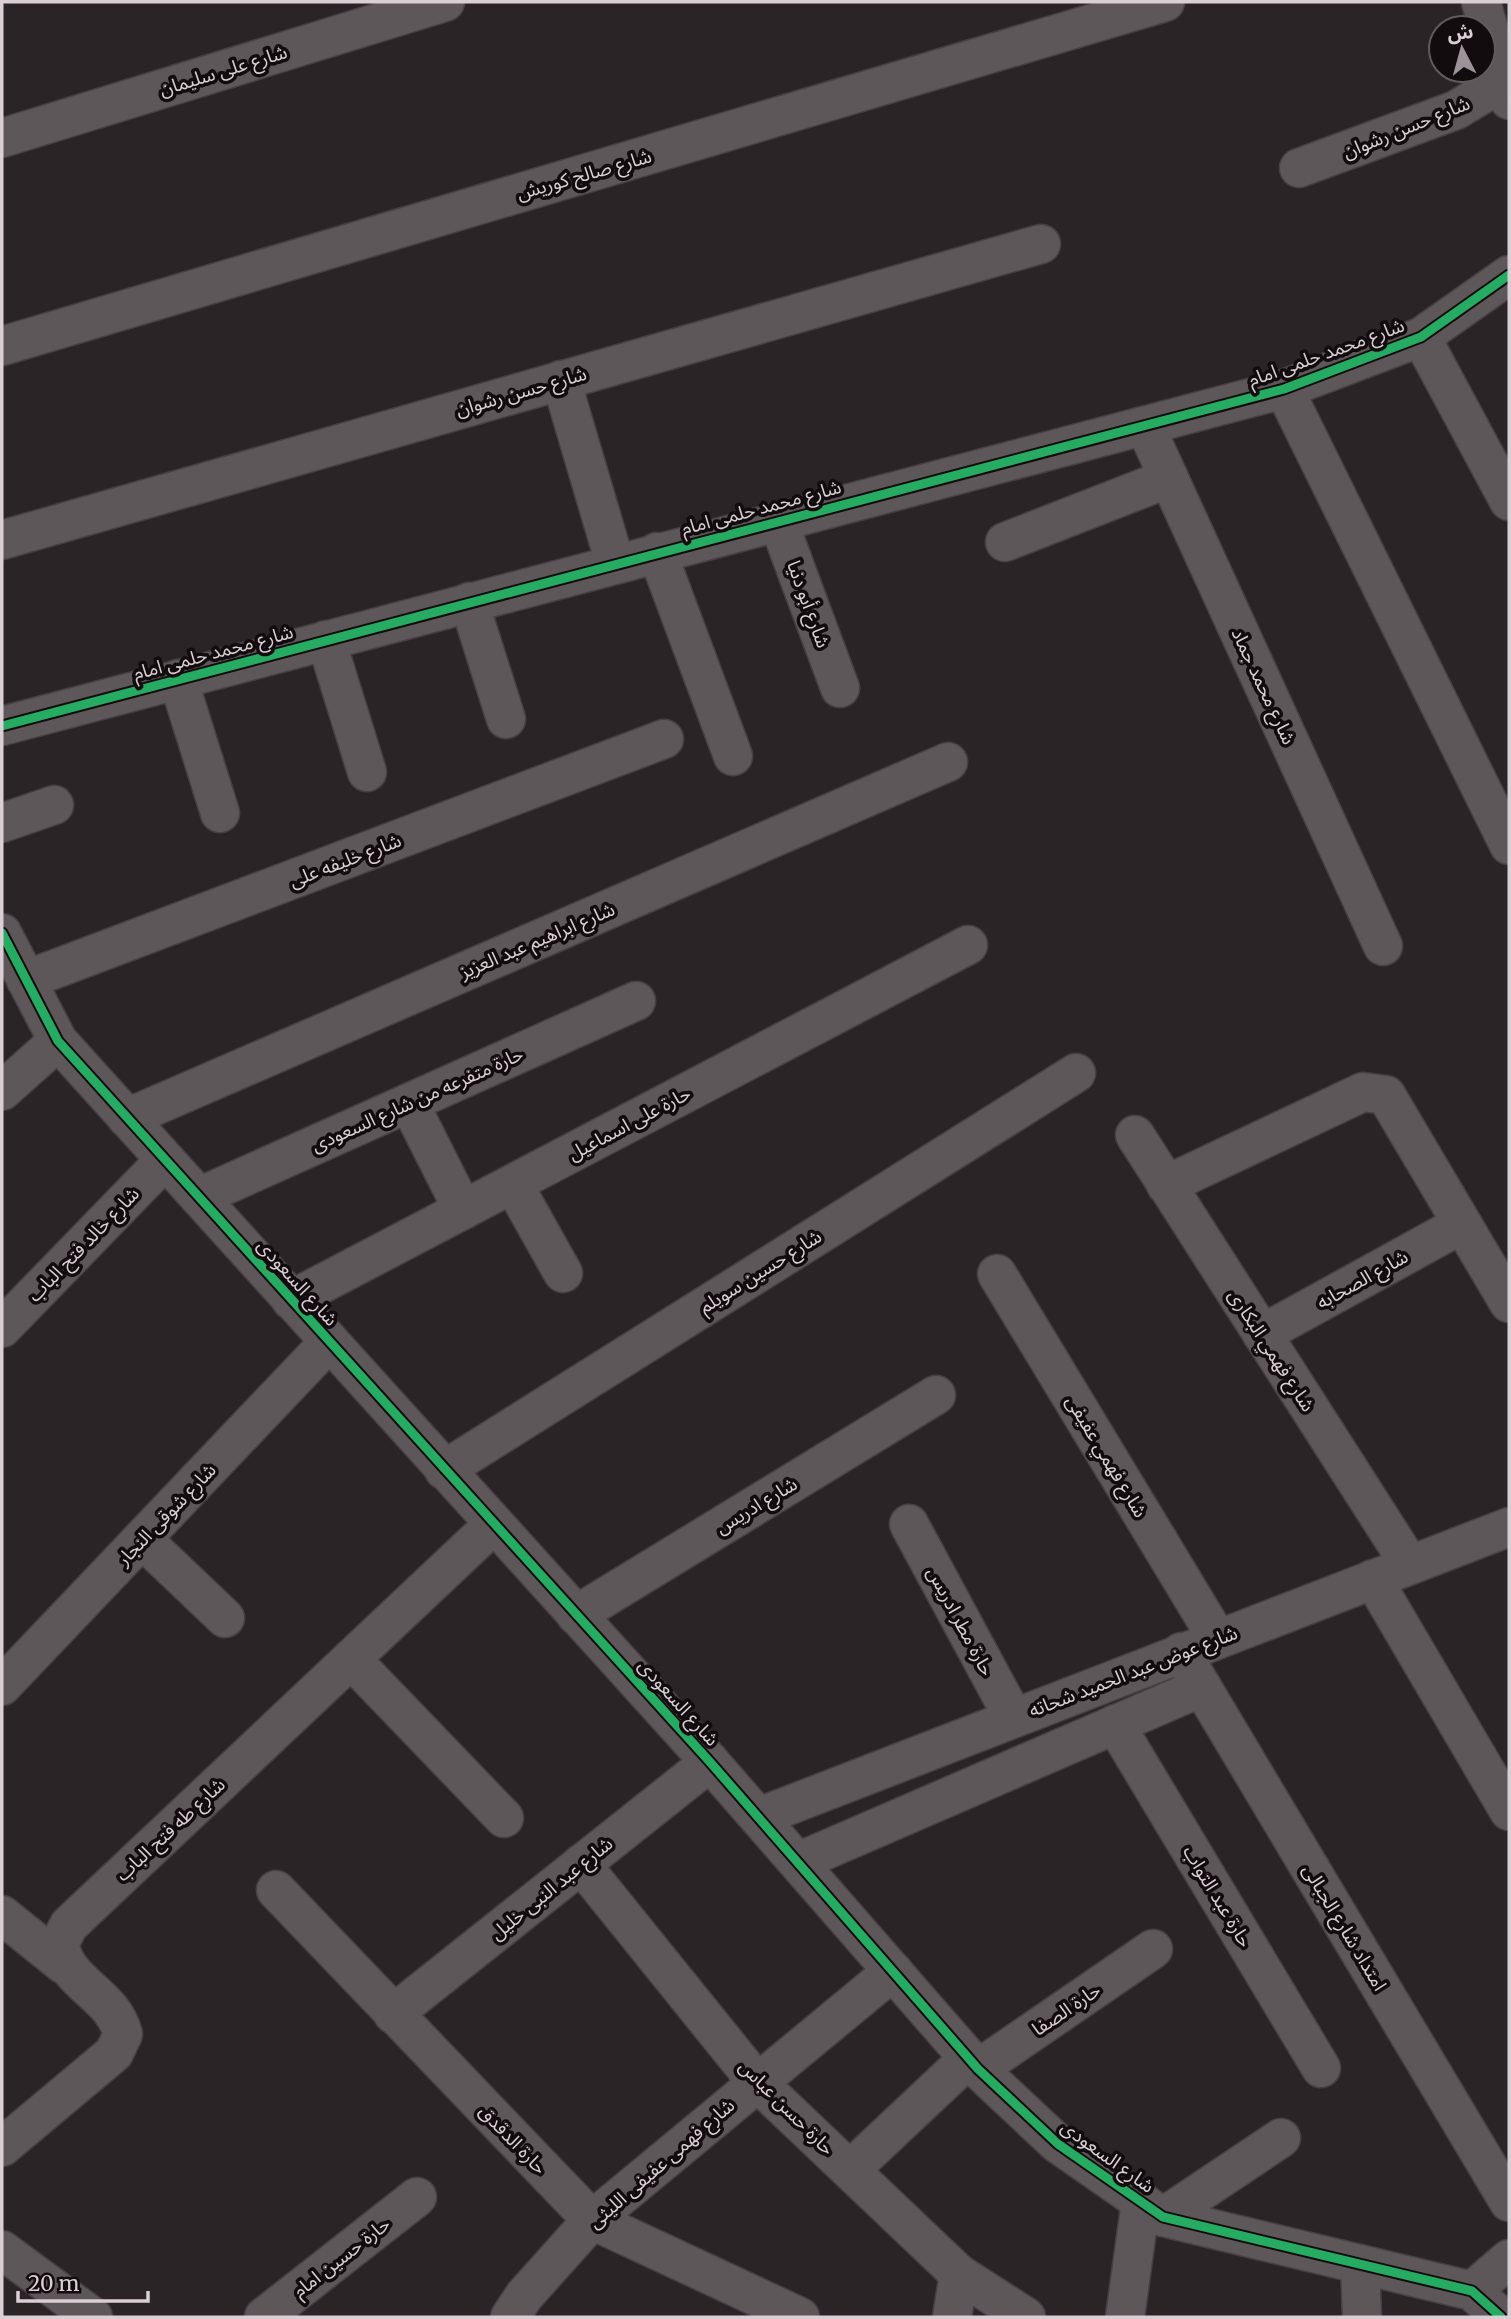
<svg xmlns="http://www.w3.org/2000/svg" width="1511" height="2319" font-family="Merriweather,'Noto Sans Arabic',serif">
<rect width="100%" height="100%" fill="#2a2427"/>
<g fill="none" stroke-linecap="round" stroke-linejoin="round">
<defs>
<g id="street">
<path d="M1481,2L1509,100"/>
<path d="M2,138L445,2"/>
<path d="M1299,168L1456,110L1509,78"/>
<path d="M1421,337L1509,501"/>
<path d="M2,346L1165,2"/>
<path d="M561,380L615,563"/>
<path d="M1284,389L1509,845"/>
<path d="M1145,426L1383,946"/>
<path d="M778,521L840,688"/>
<path d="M2,540L1041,244"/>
<path d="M1005,542L1169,478"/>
<path d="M657,552L733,756"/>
<path d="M469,602L506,719"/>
<path d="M326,640L367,772"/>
<path d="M178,679L220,813"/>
<path d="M2,726L1284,389L1421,337L1509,275"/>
<path d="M2,823L54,805"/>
<path d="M2,933L58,1041L710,1762L978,2069L1058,2144L1163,2217L1472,2291L1501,2317"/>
<path d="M26,980L664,739"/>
<path d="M2,1091L58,1041"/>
<path d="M409,1103L463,1210"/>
<path d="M127,1118L948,762"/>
<path d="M1135,1135L1410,1565"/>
<path d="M513,1184L563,1273"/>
<path d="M1166,1185L1363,1092L1386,1095L1509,1303"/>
<path d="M199,1197L636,1001"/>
<path d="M997,1274L1217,1638"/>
<path d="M291,1300L968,945"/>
<path d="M2,1328L165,1160"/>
<path d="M1262,1334L1462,1224"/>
<path d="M444,1470L1076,1073"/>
<path d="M909,1524L1013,1717"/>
<path d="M142,1539L225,1618"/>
<path d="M1373,1579L1509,1811"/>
<path d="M576,1615L936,1395"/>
<path d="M1181,1652L1509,2202"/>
<path d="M351,1659L504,1818"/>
<path d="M2,1686L329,1342"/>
<path d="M1115,1724L1321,2068"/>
<path d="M759,1817L1509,1527"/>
<path d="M798,1862L1202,1687"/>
<path d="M581,1864L756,2081L959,2274L1026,2317"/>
<path d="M276,1890L592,2220L800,2317"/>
<path d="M2,1915L63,1964"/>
<path d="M393,2014L710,1762"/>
<path d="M978,2069L1153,1949"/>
<path d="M2,2147L114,2053L123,2034C112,1993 68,1986 59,1944L69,1925L493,1525"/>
<path d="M850,2170L969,2058"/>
<path d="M1163,2217L1281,2138"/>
<path d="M2,2250L93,2317"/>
<path d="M1360,2264L1362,2317"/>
<path d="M1472,2291L1509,2259"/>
<path d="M264,2317L417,2197"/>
<path d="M510,2317L524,2296L592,2220L893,1971"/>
<path d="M952,2317L959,2274"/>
<path d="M1125,2317L1141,2201"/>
</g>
</defs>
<use href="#street" stroke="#463f43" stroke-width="41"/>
<use href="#street" stroke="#5d575a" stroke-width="38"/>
<defs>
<g id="cycleway">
<path d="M2,726L1284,389L1421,337L1509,275"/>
<path d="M2,933L58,1041L710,1762L978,2069L1058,2144L1163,2217L1472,2291L1501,2317"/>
</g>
</defs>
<use href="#cycleway" stroke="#120c0f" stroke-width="13"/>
<use href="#cycleway" stroke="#26ab63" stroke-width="9"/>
</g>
<g text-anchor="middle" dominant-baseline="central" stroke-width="7" stroke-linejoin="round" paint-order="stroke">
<g font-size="19" fill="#d9cfd5" stroke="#120c0f">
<text transform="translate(223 70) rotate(-17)">شارع على سليمان</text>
<text transform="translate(1406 127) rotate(-22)">شارع حسن رشوان</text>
<text transform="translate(584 174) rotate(-16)">شارع صالح كوريش</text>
<text transform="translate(1326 352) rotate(-20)">شارع محمد حلمى امام</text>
<text transform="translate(521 391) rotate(-16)">شارع حسن رشوان</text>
<text transform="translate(761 507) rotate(-15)">شارع محمد حلمى امام</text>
<text transform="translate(809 604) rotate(70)">شارع أبو دنيا</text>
<text transform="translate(213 652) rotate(-15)">شارع محمد حلمى امام</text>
<text transform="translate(1264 686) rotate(65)">شارع محمد جماد</text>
<text transform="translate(345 860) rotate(-21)">شارع خليفه على</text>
<text transform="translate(537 940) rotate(-23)">شارع ابراهيم عبد العزيز</text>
<text transform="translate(417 1099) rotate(-24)">حارة متفرعه من شارع السعودى</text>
<text transform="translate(629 1123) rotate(-28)">حارة على اسماعيل</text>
<text transform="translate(83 1244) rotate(-46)">شارع خالد فتح الباب</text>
<text transform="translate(760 1271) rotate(-32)">شارع حسين سويلم</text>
<text transform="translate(1362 1279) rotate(-29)">شارع الصحابه</text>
<text transform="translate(298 1282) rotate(48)">شارع السعودى</text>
<text transform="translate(1272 1350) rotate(57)">شارع فهمي البكارى</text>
<text transform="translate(1107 1456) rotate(59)">شارع فهمي عفيفى</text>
<text transform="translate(756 1505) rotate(-31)">شارع ادريس</text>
<text transform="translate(166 1514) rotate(-46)">شارع شوقى النجار</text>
<text transform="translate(961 1621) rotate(62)">حارة مطر ادريس</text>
<text transform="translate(1133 1671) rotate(-21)">شارع عوض عبد الحميد شحاته</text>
<text transform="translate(679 1702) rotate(48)">شارع السعودى</text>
<text transform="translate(170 1829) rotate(-43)">شارع طه فتح الباب</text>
<text transform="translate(551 1888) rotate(-39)">شارع عبد النبى خليل</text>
<text transform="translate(1218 1896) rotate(59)">حارة عبد التواب</text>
<text transform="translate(1345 1927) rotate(59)">امتداد شارع الجبالى</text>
<text transform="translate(1066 2009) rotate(-34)">حارة الصفا</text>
<text transform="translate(787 2107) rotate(45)">حارة حسن عباس</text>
<text transform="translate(513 2139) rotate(46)">حارة الدقدق</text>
<text transform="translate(1108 2156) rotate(36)">شارع السعودى</text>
<text transform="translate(661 2163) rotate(-41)">شارع فهمى عفيفى الليثى</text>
<text transform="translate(341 2257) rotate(-38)">حارة حسين امام</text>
</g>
</g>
<rect width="1511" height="2319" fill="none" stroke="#d9cfd5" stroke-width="7"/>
<g transform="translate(1462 49) rotate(354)"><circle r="33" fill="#120c0f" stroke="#625a5e" stroke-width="2"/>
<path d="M0-5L12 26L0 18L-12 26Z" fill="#9c9398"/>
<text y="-10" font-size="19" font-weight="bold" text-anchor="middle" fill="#d9cfd5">ش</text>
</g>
<path d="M18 2291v10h130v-10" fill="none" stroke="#d9cfd5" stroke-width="3.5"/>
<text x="28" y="2291" font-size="21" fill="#d9cfd5" stroke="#120c0f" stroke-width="5" paint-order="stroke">20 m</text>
</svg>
